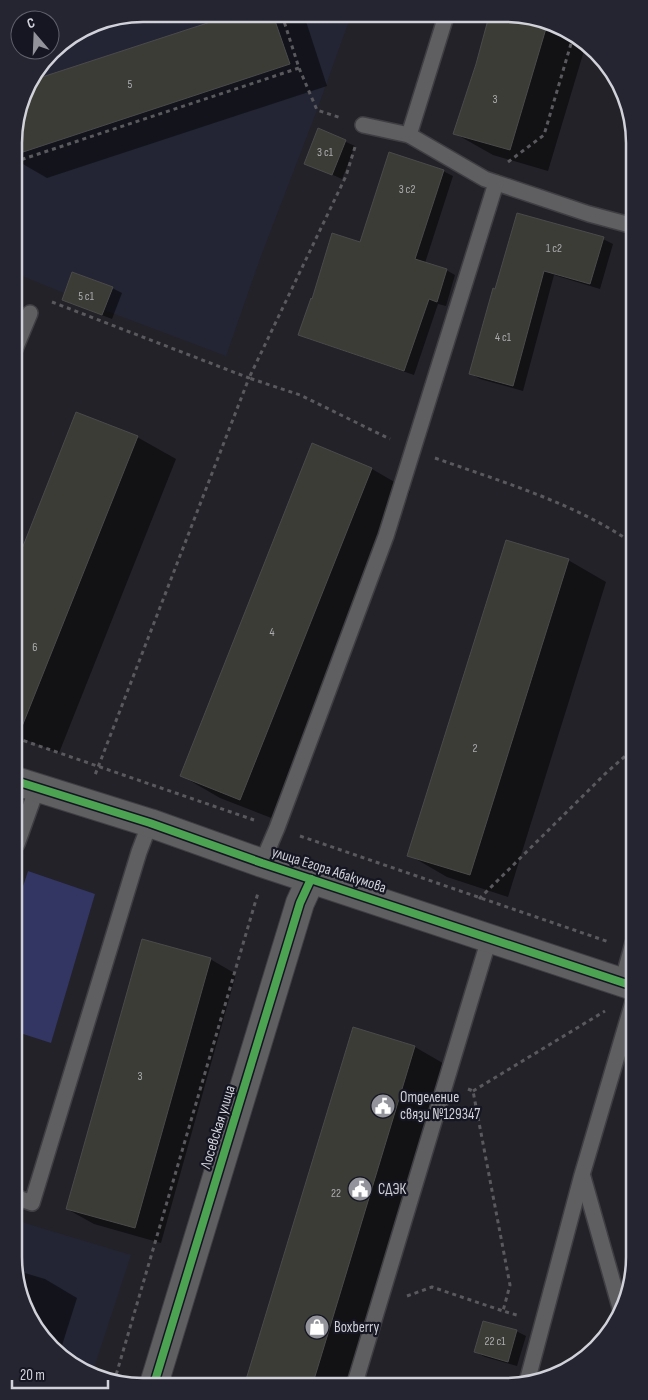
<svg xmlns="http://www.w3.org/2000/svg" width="648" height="1400" font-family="'Sofia Sans Condensed',sans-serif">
<rect width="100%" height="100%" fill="#222228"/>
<g fill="#232534">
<path d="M143,14L351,15L317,110L261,256L226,356L104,310L112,287L72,272L64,293L15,273L14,134L27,86L58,46L94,23Z"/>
<path d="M18,1221L131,1255L93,1371L58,1354L18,1291Z"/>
</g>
<path fill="#333563" d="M28,871L95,894L51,1043L17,1032V905Z"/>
<g fill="#0007">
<path d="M239,14L304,15L327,86L47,178L14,159V134L27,86L35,76L40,79Z"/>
<path d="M491,16H530L586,44L548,171L493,155L454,133Z"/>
<path d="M319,130L355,146L342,179L306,163Z"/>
<path d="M443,171L453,176L425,263L446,270L455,275L446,306L438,304L414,375L309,339L300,334Z"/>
<path d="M603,239L613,244L600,289L554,275L523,391L480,379L471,374L494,290Z"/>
<path d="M112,288L122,293L112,319L73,304L63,299Z"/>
<path d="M77,413L137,437L176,459L59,753L16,736V567Z"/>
<path d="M372,469L410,491L279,821L220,798L182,776Z"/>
<path d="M568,560L606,582L508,897L447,877L409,855Z"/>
<path d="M17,913L20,915L17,923Z"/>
<path d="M210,959L236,974L161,1243L94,1224L67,1209Z"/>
<path d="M353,1028L415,1047L453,1069L358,1383H246Z"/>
<path d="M18,1271L45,1279L77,1298L59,1355L18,1291Z"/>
<path d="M516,1331L526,1336L517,1366L485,1357L475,1352Z"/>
</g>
<g fill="#3c3c36" stroke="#4a4a4b">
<path d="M235,14L273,15L290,64L14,155V134L27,86L30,81Z"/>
<path d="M489,16H530L547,25L510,150L453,134L476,64Z"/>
<path d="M318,128L346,140L332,175L304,164Z"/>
<path d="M389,152L444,170L415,259L447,269L437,302L429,299L404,371L298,335L311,298L312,299L332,233L360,242Z"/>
<path d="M517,213L604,237L590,284L544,271L513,386L469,374L493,288L495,289Z"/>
<path d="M72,272L113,287L102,315L62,300Z"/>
<path d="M76,412L138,436L17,739L16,564Z"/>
<path d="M312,443L372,468L240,800L180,776Z"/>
<path d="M506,540L569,559L470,875L407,856Z"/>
<path d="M142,939L211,958L135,1228L66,1209Z"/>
<path d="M353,1027L415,1046L313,1383H245Z"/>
<path d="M483,1321L517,1330L508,1362L474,1352Z"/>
</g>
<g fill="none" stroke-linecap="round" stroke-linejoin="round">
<defs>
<g id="lane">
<path d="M363,125L409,135L485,179L589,214L630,225"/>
<path d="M409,135L446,16"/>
<path d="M15,349L30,313"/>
<path d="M17,844L37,788"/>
<path d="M262,863L277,828L386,536L496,183"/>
<path d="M622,983L633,943"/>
<path d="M583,1177L621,1311"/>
<path d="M18,1198L32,1203L139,852L150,823"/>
<path d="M527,1382L582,1175L633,1002"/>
<path d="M355,1383L489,939"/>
</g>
<g id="street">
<path d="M16,781L150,823L262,863L633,986"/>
<path d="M154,1384L300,903L311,879"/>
</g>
</defs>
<use href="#lane" stroke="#3f3f43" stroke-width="18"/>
<use href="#street" stroke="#3f3f43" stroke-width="30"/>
<g stroke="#59595e" stroke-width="3" stroke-dasharray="4 4" stroke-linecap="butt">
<path d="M282,15L299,68L317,110L341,118"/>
<path d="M79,32L126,17"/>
<path d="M355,147L346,176L249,378L300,395L390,439"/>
<path d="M14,162L299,68"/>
<path d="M508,162L544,135L573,37"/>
<path d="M52,302L249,378L95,775"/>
<path d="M435,458C502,482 572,502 631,542"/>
<path d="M16,738L254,820"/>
<path d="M300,836L609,942"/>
<path d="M479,899L606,773L632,750"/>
<path d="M468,1089L473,1091L510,1285L503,1311L520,1316"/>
<path d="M473,1091L605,1011"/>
<path d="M407,1296L432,1287L503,1311"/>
<path d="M114,1382L258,893"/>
</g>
<use href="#lane" stroke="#5f5f62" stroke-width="15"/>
<use href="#street" stroke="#5f5f62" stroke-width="28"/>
<defs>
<g id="cycleway">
<path d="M16,781L150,823L262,863L633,986"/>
<path d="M154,1384L300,903L311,879"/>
</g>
</defs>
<use href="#cycleway" stroke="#151622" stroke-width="11"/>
<use href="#cycleway" stroke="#4ca352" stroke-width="8"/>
</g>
<defs>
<symbol id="civic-disc" viewBox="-11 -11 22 22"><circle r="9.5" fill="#93949b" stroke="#151622"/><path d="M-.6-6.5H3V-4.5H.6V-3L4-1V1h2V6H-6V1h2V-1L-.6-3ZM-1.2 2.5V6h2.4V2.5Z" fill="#fff"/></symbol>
<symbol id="shop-disc" viewBox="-11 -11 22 22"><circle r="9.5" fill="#93949b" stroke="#151622"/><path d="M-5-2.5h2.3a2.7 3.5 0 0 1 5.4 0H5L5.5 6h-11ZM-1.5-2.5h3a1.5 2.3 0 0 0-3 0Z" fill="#fff"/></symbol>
</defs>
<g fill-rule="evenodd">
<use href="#civic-disc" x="369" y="1092" width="28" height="28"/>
<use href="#civic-disc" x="346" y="1175" width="28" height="28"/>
<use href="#shop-disc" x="303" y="1313" width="28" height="28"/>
</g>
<g text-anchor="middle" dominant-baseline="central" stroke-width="4.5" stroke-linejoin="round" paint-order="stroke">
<g font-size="12" fill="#abacb0">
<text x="130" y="84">5</text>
<text x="495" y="99">3</text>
<text x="325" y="152">3 с1</text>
<text x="407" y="189">3 с2</text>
<text x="554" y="248">1 с2</text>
<text x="86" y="296">5 с1</text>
<text x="503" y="337">4 с1</text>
<text x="272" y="632">4</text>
<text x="35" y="647">6</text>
<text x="475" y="748">2</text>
<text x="140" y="1076">3</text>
<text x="336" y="1193">22</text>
<text x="495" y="1341">22 с1</text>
</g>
<g font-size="15" fill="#d0d1d9" stroke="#151622">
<text transform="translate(329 870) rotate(18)">улица Егора Абакумова</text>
<text transform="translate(218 1127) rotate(-73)">Лосевская улица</text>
</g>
<g font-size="15" fill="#d0d1d9" stroke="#151622" text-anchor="start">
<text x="400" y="1097">Отделение<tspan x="400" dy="17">связи №129347</tspan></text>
<text x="378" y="1189">СДЭК</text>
<text x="334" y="1327">Boxberry</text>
</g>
</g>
<path d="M0 0H648V1400H0ZM143 22H505A121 121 0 0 1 626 143V1257A121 121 0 0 1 505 1378H143A121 121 0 0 1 22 1257V143A121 121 0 0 1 143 22Z" fill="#242531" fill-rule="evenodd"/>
<path fill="none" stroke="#d0d1d9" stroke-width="2.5" d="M143 22H505A121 121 0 0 1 626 143V1257A121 121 0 0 1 505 1378H143A121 121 0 0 1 22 1257V143A121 121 0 0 1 143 22Z"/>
<g transform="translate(35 35) rotate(341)"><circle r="24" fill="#151622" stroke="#60616b"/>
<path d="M0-4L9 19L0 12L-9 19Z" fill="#93949b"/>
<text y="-8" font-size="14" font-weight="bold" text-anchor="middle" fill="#d0d1d9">С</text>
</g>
<path d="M12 1380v8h96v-8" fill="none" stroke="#d0d1d9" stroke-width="2.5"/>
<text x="20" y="1380" font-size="15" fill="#d0d1d9" stroke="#151622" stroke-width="4" paint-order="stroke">20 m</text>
</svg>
